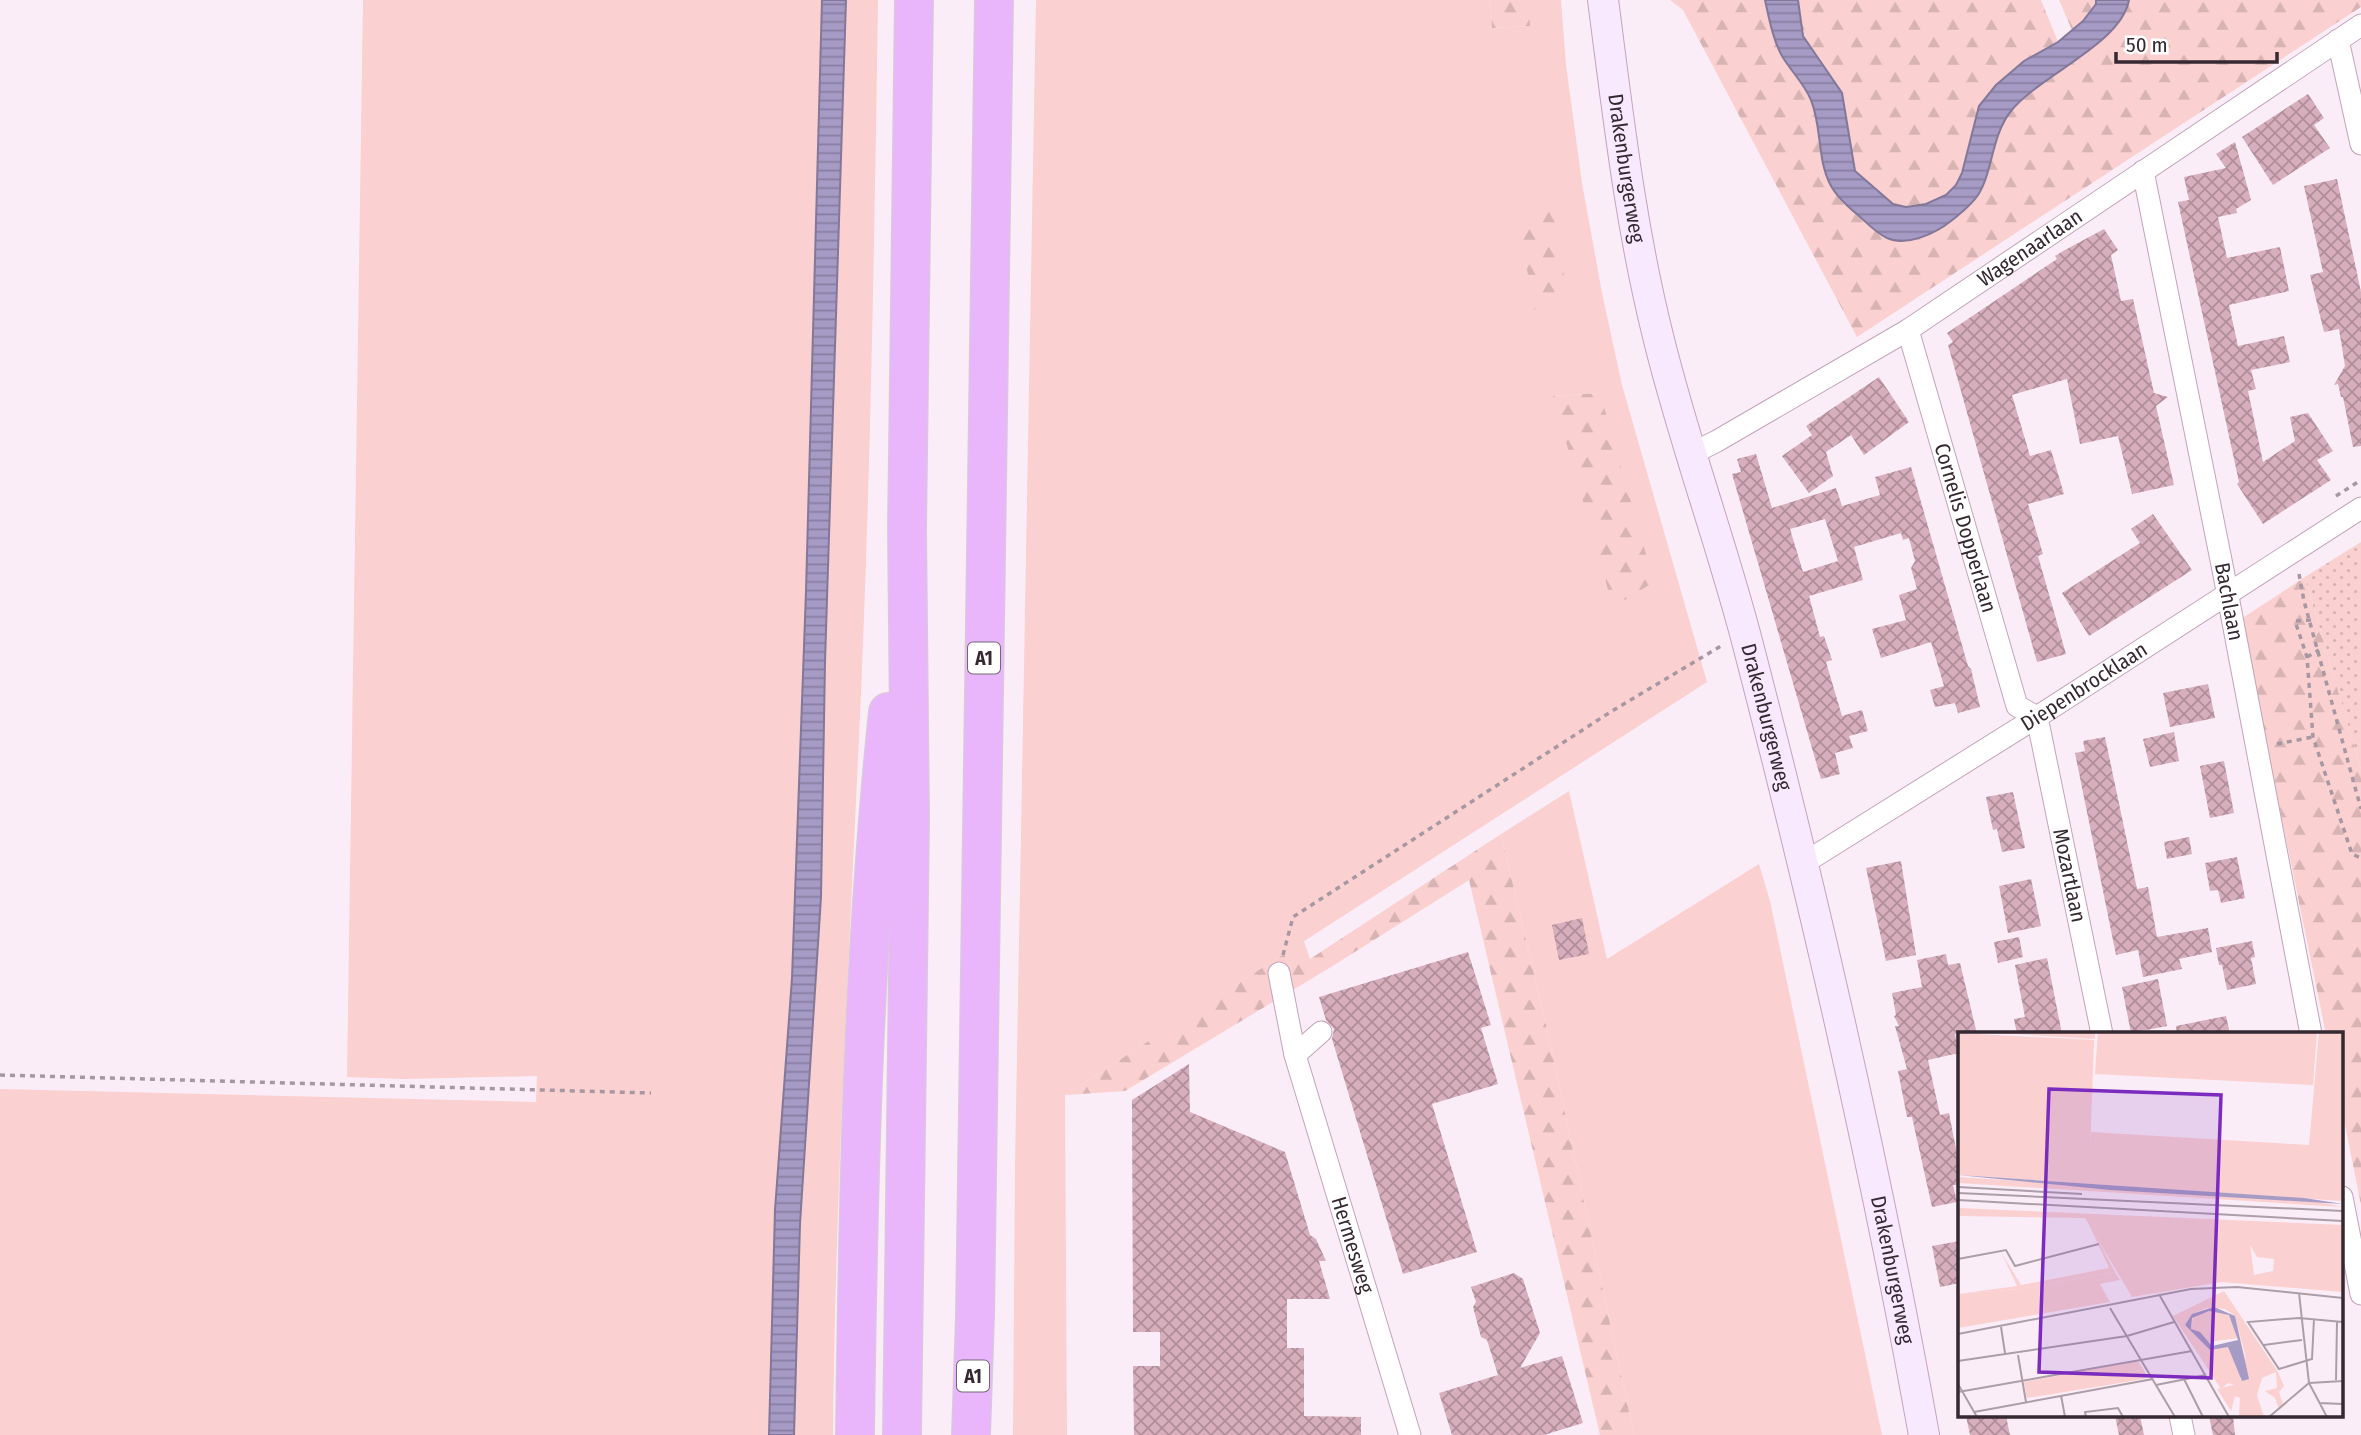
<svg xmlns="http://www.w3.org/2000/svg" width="2361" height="1435" font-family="'Fira Sans Condensed',sans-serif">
<defs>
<pattern id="forest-firs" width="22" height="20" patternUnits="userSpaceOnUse" patternTransform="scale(1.75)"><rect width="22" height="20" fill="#fad0d0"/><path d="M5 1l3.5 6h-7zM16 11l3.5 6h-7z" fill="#d7b3b3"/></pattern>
<pattern id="park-dots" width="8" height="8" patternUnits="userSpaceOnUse" patternTransform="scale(1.75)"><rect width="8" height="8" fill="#fad0d0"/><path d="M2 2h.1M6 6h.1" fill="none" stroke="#d7b3b3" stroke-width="1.8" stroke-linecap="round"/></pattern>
<pattern id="water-rules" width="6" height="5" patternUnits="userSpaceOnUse" patternTransform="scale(1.75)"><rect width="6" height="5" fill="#a59bc5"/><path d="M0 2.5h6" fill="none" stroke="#877ea1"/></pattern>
<pattern id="building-cross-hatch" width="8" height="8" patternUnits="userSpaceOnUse" patternTransform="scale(1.75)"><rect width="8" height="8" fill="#d7afbc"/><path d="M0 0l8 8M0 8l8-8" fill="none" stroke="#af8e99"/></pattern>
</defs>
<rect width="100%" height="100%" fill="#fbedf7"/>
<g fill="#fad0d0" fill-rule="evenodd">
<path d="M363,0H822L806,591L792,978L775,1210L769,1435H0V1089L536,1102L537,1076L404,1079L347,1077Z"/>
<path d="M846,0H878C874,260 870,519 857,779C847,998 835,1216 833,1435H794L800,1224L821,897L825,662Z"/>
<path d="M1036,0H1490L1492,28L1529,26L1528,0H1561L1566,65L1582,183L1602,293L1622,385L1707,682L1065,1095L1067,1435H1013L1015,1166ZM1600,393L1614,607L1554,396Z"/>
<path d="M1569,791L1607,959L1759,864L1770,901L1882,1435H1634L1547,1029L1501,834Z"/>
</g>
<g fill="url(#forest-firs)">
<path d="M1490,0H1528L1530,26L1492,28Z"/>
<path d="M1670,0H1765L1780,53L1810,98L1815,111L1889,239C1922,240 1940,230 1965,208C1994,182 1988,137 2014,108C2045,74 2117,44 2129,0H2361V7L1857,337L1683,10Z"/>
<path d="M1798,0H2041L2058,42L2024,61L1979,106L1962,174L1956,185L1946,195L1926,204L1906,207L1893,204L1855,171L1845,110L1834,79L1814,55L1803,36Z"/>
<path d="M2059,0H2096C2093,13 2082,22 2072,30Z"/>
<path d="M1552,206L1567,293L1535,312L1516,211Z"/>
<path d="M1600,393L1654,582L1613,607L1553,396Z"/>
<path d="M2305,577L2361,769V1205L2342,1110V1034H2326L2241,619Z"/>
<path d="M1501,834L1547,1029L1634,1435H1600L1469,880L1331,967L1125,1091L1065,1095L1304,941L1310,959Z"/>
</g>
<path fill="url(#park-dots)" d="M2361,542V769L2305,577Z"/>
<g fill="url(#water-rules)" stroke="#837899" stroke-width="2">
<path d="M822,0H846L825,662L821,897L800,1224L794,1435H769L775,1210L792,978L806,591Z"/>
<path d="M1765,0H1798L1803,36L1842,93L1855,171L1893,204L1906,207L1926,204L1946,195L1956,185L1962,173L1979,106L1996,85L2024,61L2058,42L2083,21L2096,4V0H2129C2121,44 2040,75 2011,111C1991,136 1993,172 1978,195C1972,204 1960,214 1951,221C1936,233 1907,247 1887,238C1876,233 1867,223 1858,215C1847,206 1836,196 1830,184C1817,158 1822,127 1811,100C1805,85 1791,71 1782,56C1773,40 1769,18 1765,0Z"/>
</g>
<g fill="url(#building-cross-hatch)" fill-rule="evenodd">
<path d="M2308,94L2324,118L2314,125L2330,148L2273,185L2242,137Z"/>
<path d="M2235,142L2251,200L2236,209L2237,213L2218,217L2227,258L2280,247L2289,291L2229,305L2238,346L2284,336L2290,362L2251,370L2256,389L2248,391L2263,462L2295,441L2290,417L2308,413L2333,451L2317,460L2331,480L2263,524L2237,484L2239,482L2178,202L2189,200L2184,177L2226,168L2216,154Z"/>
<path d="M2337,179L2361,292V446L2353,447L2343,397H2341L2338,384L2334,385L2345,366L2339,329L2324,332L2310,275L2323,272L2304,186Z"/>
<path d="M2104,229L2118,250L2111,255L2121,301L2133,299L2154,393L2168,397L2156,406L2174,485L2132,494L2118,436L2080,444L2067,379L2012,395L2030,456L2051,450L2064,494L2028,504L2043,554L2038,556L2066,654L2037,662L1948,345L1953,342L1947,333L2057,259L2055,256L2065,250Z"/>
<path d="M1879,377L1909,422L1864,455L1851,435L1826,452L1833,476L1809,493L1782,456L1812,435L1806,426Z"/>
<path d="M1756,454L1772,508L1836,488L1842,506L1880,495L1875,477L1911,467L1968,666L1971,669L1980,707L1958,713L1955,703L1935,707L1930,690L1944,686L1931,642L1881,658L1872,629L1906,620L1899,595L1917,589L1911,568L1915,561L1909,538L1903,540L1901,533L1854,547L1863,580L1809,596L1820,637L1824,636L1832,660L1826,662L1842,716L1862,710L1868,731L1849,736L1853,748L1835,753L1840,774L1821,779L1732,474L1741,472L1737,459ZM1825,519L1838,561L1803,572L1790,529Z"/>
<path d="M2153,514L2192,570L2089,636L2062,593L2140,543L2131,529Z"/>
<path d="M2208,684L2215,718L2170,727L2163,693Z"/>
<path d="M2174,732L2179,761L2150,767L2143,739Z"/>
<path d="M2105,737L2137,889L2148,887L2157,937L2208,928L2212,952L2179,959L2182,969L2143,977L2138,950L2116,955L2075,753L2085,751L2083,741Z"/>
<path d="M2224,761L2234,813L2210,818L2200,766Z"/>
<path d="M2013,792L2025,848L2002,852L1997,829L1993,830L1986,797Z"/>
<path d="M2189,837L2192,854L2167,859L2164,842Z"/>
<path d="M2237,857L2245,898L2221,903L2218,890L2210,891L2205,863Z"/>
<path d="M1901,861L1916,955L1886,961L1866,868Z"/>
<path d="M2031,879L2041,926L2008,933L1999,886Z"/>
<path d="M1582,918L1589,954L1559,960L1552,925Z"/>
<path d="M2019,937L2023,957L1998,963L1994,942Z"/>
<path d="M2252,941L2255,957L2251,958L2256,984L2227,990L2222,965H2219L2216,948Z"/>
<path d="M1468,952L1491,1025L1481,1028L1498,1084L1432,1104L1477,1252L1403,1274L1332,1039L1334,1029L1326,1020L1319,997Z"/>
<path d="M1946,954L1948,965L1960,963L1977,1034H1955L1959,1053L1928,1060L1940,1115L1949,1113L1960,1170V1184L1953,1185L1957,1202L1932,1207L1912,1117H1907L1898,1071L1907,1069L1895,1026H1899L1894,1016L1896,1015L1892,993L1922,987L1917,960Z"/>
<path d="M2047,958L2062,1034H2017L2014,1019L2025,1017L2015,965Z"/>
<path d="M2158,979L2167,1026L2131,1033L2122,987Z"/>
<path d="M2226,1016L2230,1034H2177L2176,1026Z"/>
<path d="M1189,1064L1190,1112L1285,1152L1310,1235L1316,1239L1326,1261H1319L1330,1299H1287V1348H1304V1416L1361,1417V1435H1134L1133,1366H1160V1332H1133L1132,1100Z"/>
<path d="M1960,1241V1283L1940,1287L1932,1246Z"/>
<path d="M1514,1273L1523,1279L1540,1333L1520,1368L1562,1356L1583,1423L1544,1435H1452L1439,1393L1498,1375L1487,1340L1481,1337L1473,1307L1476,1302L1471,1287Z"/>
<path d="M1966,1416H2006L2010,1435H1970Z"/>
<path d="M2115,1416H2140L2144,1435H2119Z"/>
<path d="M2209,1416H2233L2235,1435H2213Z"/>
</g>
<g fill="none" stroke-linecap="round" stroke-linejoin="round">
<defs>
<g id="street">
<path d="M2338,40L2361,144"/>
<path id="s1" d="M2143,171L2223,570L2311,1034"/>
<path id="s2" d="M1908,330L2017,706L2037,717L2102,1034"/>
<path id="s3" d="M1691,454L1717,441L1908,330L2361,25"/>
<path id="s4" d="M1804,863L2037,717L2361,508"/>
<path id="s5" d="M1279,973L1295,1055L1410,1435"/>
<path d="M1295,1055L1321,1032"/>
<path d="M2342,1197L2361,1294"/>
<path d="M2180,1416L2184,1435"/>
</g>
<g id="secondary">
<path id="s6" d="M1603,0C1618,114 1630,224 1658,336C1683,439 1720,538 1747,641C1815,903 1876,1168 1924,1435"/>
</g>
<g id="highway">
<path d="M855,1435C858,1194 863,952 888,712"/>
<path d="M902,1435L910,819L907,529L914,0"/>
<path d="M971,1435L975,1316L994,0"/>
</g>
</defs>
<use href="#street" stroke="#c3a3ba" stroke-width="23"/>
<use href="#secondary" stroke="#c3a3ba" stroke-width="32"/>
<use href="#highway" stroke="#d3d0d2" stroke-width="40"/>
<g stroke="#a698a2" stroke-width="3.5" stroke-dasharray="5 5" stroke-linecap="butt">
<path d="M2336,496L2361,480"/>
<path d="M2299,574L2304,601L2361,809"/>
<path d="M2311,620L2295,621L2307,657L2313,737L2352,854L2361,858"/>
<path d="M2307,657L2319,650"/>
<path d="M2277,744L2313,737"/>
<path d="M1283,955L1293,917L1612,711L1721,646"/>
<path d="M0,1075L651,1093"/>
</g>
<use href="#street" stroke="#fff" stroke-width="21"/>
<use href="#secondary" stroke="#f8e9fe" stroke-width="30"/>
<use href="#highway" stroke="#e9b6fc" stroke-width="38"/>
</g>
<g text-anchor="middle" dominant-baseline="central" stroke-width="5" stroke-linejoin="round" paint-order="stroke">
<g fill="#fff" stroke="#72686f" stroke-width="2">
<rect x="968" y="642.5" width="32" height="31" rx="5"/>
<rect x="957" y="1360.5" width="32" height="31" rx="5"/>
</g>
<g font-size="19" font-weight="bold" fill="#352831">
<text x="984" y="658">A1</text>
<text x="973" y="1376">A1</text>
</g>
<g font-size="21" fill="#352831" stroke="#fff">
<text stroke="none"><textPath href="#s6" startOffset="170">Drakenburgerweg</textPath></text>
<text stroke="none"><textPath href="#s3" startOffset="397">Wagenaarlaan</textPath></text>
<text stroke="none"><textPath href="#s2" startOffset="206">Cornelis Dopperlaan</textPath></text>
<text stroke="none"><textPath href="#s1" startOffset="439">Bachlaan</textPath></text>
<text stroke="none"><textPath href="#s4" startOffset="331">Diepenbrocklaan</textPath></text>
<text stroke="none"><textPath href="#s6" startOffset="737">Drakenburgerweg</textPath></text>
<text stroke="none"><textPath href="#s2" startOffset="576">Mozartlaan</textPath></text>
<text stroke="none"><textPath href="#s5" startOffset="282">Hermesweg</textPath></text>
<text stroke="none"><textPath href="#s6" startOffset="1304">Drakenburgerweg</textPath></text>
</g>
</g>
<g transform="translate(1958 1032)">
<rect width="385" height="385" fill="#fbedf7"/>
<path d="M20,0H137V7ZM140,0H359L355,53L137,42ZM361,0H385V169L0,143V1L136,8L132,123L133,100L351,113ZM0,145L352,168L385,175L0,151ZM0,176L385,193V260L263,250L174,265L127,186L0,184ZM292,213L299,225L316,227L315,239L296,243ZM157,240L162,248L142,252L152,270L0,296V262L62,257ZM282,311L287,326L304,346L299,363L306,385H281L282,366L277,364L273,379L259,357L275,353L281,345L284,349Z" fill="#fad0d0" fill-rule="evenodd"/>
<path d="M128,186L157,240L62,257L0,262L59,254L43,220L63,253L151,236ZM266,259L320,340L326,354L321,360L325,372L321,377L317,366L307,359L319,356L318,340L304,346L290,334L277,284L267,277L249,276L234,282L227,293L251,316L270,315L278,325L283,345L277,353L270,351L263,357L215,284ZM251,279L271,283L281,306L250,310L233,297L235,285ZM180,329L185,337L157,345L156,352L69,366L66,350Z" fill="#fad0d0"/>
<path d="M185,337L190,346L156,352L157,345Z" fill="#fad0d0"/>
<path d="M0,143L346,166L385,172L152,158ZM256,275L277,284L291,347L284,349L270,315L252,318L227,293L234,282ZM251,279L271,283L280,308L254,314L242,300L233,297L234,286Z" fill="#a59bc5" fill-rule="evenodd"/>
<path fill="none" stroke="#ac9ea8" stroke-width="2" d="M0,155L124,162M0,161L385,179M0,168L385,189M0,227L48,218L57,234L141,212M341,261L351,351L369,385M202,264L271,385M152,276L217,385M356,287L354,327L321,337L290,290L341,286L385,290M43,295L47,321M0,302L233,257L279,255L385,266M306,313L344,308M60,323L68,370M0,329L169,304L216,290M226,347L245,385M378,348L379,290M0,352L19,385M198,353L248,343M0,360L234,319M103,363L107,385M361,371L385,372M16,380L195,347M128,385L127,380L160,376L165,385M311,385L351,351L385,349"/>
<path fill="#7b2cbf" fill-opacity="0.15" stroke="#7b2cbf" stroke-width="3.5" d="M91,57L263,63L253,346L81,340Z"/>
<rect width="385" height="385" fill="none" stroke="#352831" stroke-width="3.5"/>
</g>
<path d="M2116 52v10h161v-10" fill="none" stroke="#352831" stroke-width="3.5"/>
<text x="2126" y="52" font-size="21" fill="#352831" stroke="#ffffff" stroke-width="5" paint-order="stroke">50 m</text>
</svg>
